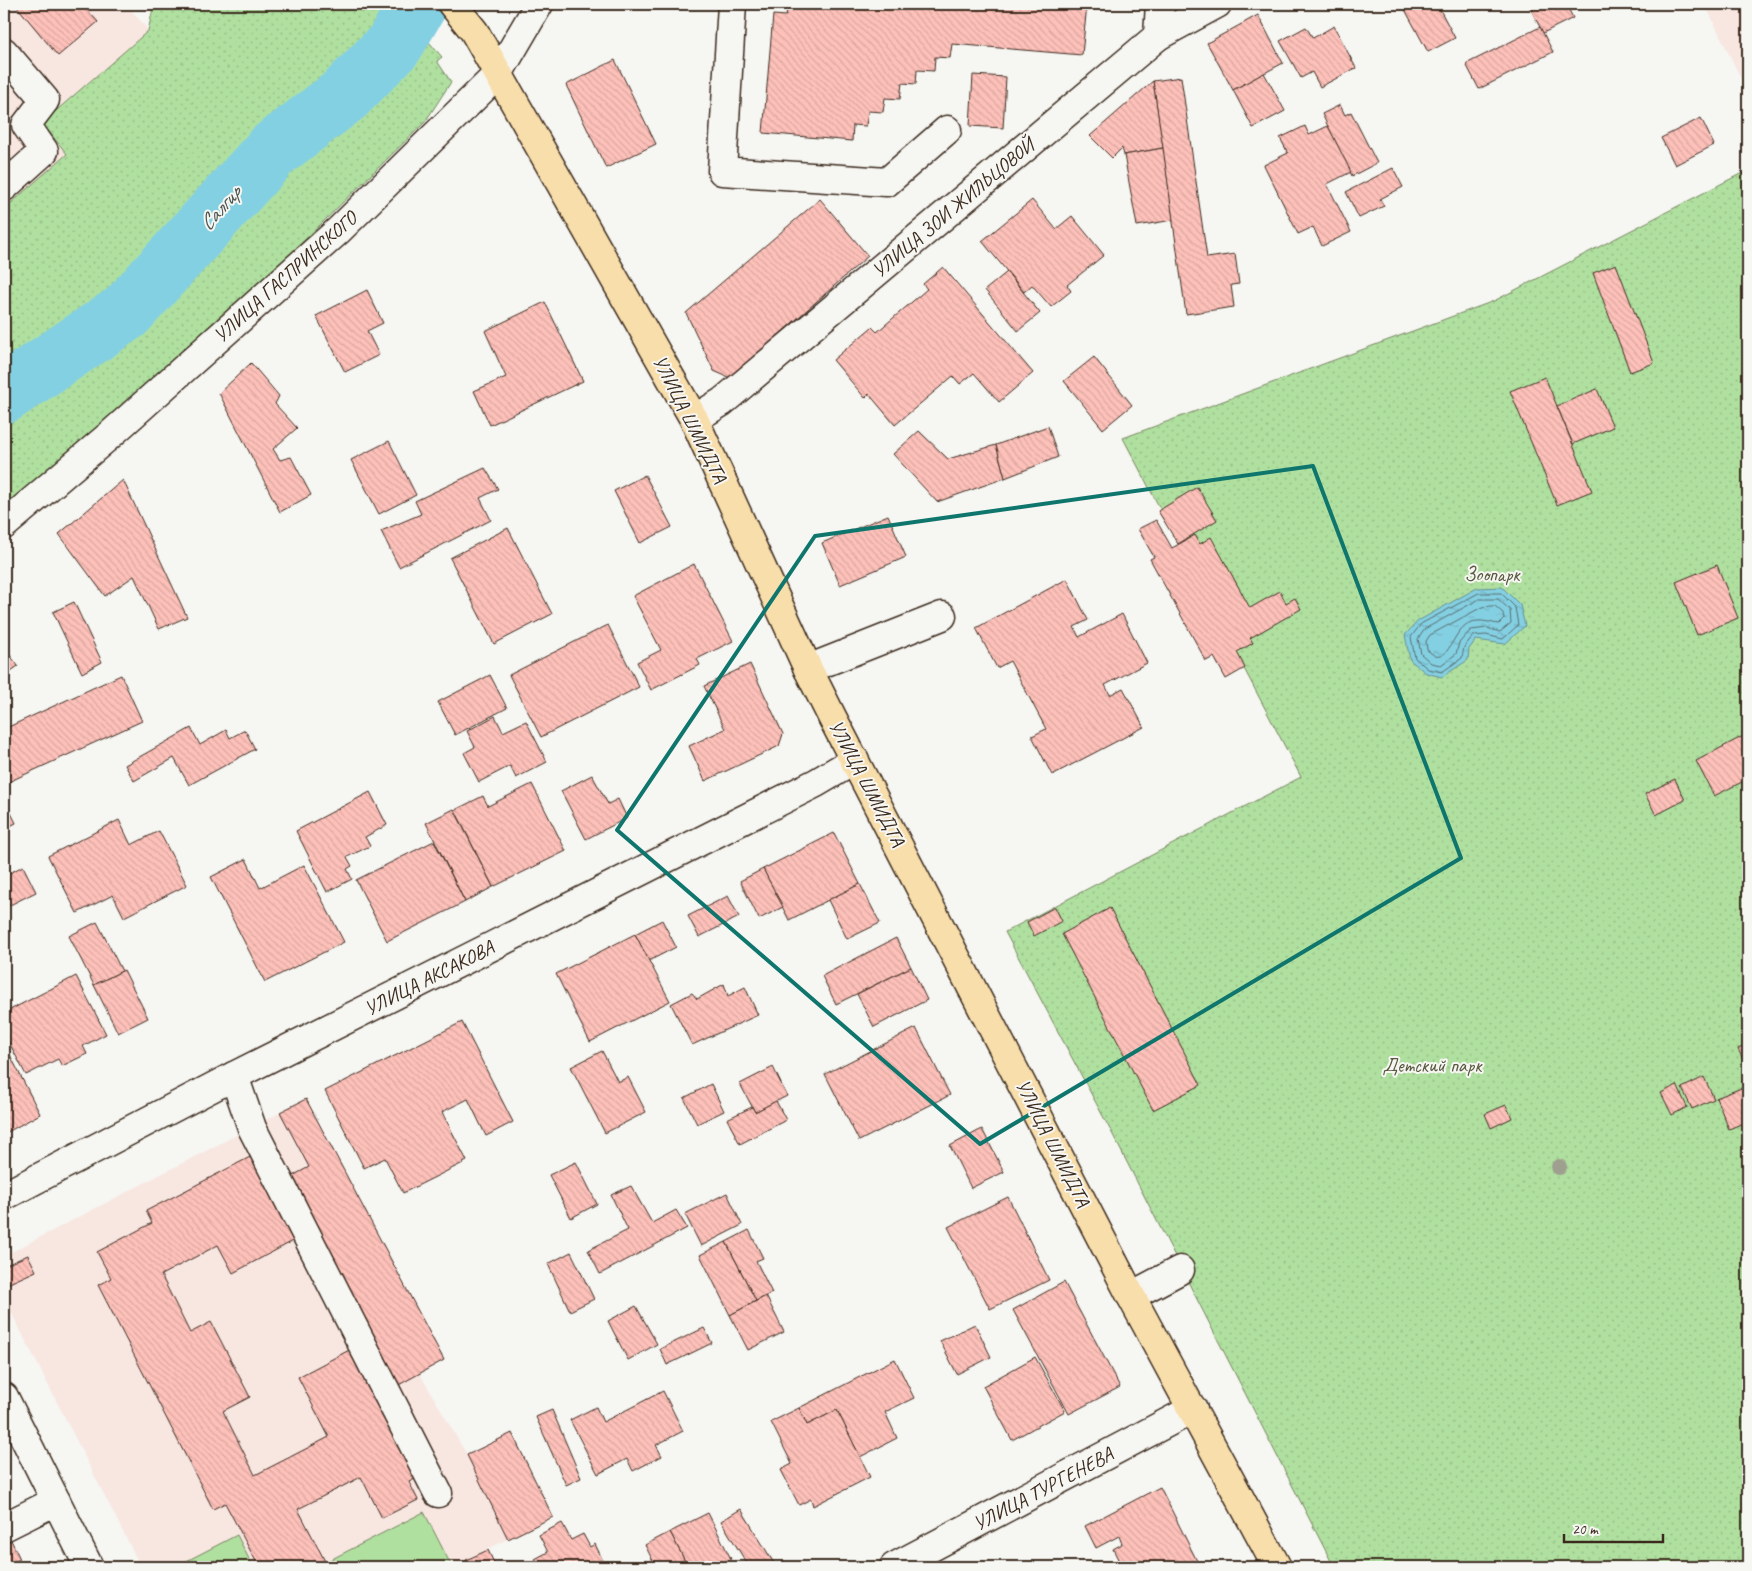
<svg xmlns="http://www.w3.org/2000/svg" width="1752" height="1571" font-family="Caveat,sans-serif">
<defs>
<pattern id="park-dots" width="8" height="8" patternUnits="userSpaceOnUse" patternTransform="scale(1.25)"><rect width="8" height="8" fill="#b0e0a0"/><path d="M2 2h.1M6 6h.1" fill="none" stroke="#98c089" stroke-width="1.8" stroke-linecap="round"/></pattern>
<pattern id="water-ripples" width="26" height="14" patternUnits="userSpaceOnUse" patternTransform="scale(1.25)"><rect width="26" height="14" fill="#84d0e3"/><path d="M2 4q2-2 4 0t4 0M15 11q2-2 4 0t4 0" fill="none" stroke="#73b3c2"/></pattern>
<pattern id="building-back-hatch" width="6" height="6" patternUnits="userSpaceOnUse" patternTransform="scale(1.25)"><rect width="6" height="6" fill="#fdc1ba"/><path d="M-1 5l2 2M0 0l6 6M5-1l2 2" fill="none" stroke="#daa69f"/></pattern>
</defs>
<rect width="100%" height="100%" fill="#f6f6f2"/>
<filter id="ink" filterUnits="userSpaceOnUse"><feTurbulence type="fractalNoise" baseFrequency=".02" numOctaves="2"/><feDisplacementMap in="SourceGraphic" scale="10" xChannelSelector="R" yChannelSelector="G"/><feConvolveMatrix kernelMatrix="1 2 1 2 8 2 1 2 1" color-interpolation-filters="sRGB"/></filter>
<g filter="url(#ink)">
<g fill="#f8e6e1">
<path d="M4,4H126L149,31L42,123L67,154L4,209Z"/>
<path d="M1705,4H1748V93Z"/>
<path d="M306,1099L444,1360L420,1374L467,1455L508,1539L466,1560L470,1567H141L4,1298V1256Z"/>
</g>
<g fill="url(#park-dots)" stroke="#76855f">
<path d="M154,4H396L442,57L437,61L451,82L425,122L271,273L4,513V209L67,154L42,123L148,31Z"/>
<path d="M1748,170V1567H1334L1112,1133L1005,932L1301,777L1123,438L1494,301Z"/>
</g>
<g fill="#b0e0a0" stroke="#76855f">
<path d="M424,1512L452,1567H334L330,1560Z"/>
<path d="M237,1535L253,1567H175Z"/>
</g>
<path fill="url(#water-ripples)" stroke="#678e94" d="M1502,587L1520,605L1525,626L1505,644L1476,640L1469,649L1468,660L1442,677L1426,673L1410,660L1405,635L1418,621L1477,588Z"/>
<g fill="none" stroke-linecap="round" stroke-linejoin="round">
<g stroke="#586c6d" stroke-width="1">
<path d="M1479,593H1501L1515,607L1518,625L1503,639L1486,635L1473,636L1464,647L1462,658L1442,672L1428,669L1415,658L1411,637L1421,624Z"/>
<path d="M1480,599H1498L1510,610L1511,623L1500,632L1487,628L1471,630L1459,643L1456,654L1441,665L1431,663L1421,654L1418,639L1425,629Z"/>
<path d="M1495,606L1503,613L1504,619L1499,624C1490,623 1482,619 1472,622C1453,627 1451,660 1435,656L1427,650L1426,641L1430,635L1482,607Z"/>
</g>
<path stroke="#84d0e3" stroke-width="59" d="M4,394L126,312L273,150L345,95L394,45L418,4"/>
</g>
<g fill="url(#building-back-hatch)" stroke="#3b2a1e">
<path d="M15,4H82L98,22L58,56Z"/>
<path d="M788,4H1087L1082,55L952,44L950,58L935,57L934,71L917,70L916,84L902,83L900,99L885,98L883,112L868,111L866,126L853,125L852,141L763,133L773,15L786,16Z"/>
<path d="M1402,4H1437L1455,38L1428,52Z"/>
<path d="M1528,4H1566L1573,18L1543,33Z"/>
<path d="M1258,15L1283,63L1233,90L1207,43Z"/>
<path d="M1334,26L1356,68L1320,87L1312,72L1301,78L1280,41L1306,27L1313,38Z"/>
<path d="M1540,27L1553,52L1479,89L1466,64Z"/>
<path d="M615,60L656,144L606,168L566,85Z"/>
<path d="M1264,73L1285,111L1253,128L1233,90Z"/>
<path d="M973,75L1006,77L1003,128L970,126Z"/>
<path d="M1181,77L1207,258L1235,254L1239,284L1231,285L1234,307L1186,314L1153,81Z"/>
<path d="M1153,81L1163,148L1124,155L1122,148L1112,158L1090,136Z"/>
<path d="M1340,105L1345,115L1351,112L1377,163L1352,176L1322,114Z"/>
<path d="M1701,118L1714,145L1675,165L1661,138Z"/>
<path d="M1305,126L1309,135L1328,126L1351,172L1327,184L1351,232L1322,246L1313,227L1298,234L1264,165L1288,153L1280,138Z"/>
<path d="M1163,148L1173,220L1137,226L1124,155Z"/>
<path d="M4,152L12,161L4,168Z"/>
<path d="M1393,168L1403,187L1380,199L1384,206L1359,218L1346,192Z"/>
<path d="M820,199L868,256L730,378L714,371L686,313Z"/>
<path d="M1032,200L1056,229L1072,216L1104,255L1067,285L1071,291L1051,307L1032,285L1024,292L982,241Z"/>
<path d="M1616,264L1654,363L1630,372L1593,273Z"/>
<path d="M943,267L1033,373L999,402L974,373L960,384L953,376L895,425L869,394L865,398L833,360L872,327L877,332L927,289L923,284Z"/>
<path d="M1007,272L1040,313L1018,331L985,290Z"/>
<path d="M367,290L383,323L367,331L379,355L345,372L316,316Z"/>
<path d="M545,302L583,381L490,425L474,391L506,377L485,331Z"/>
<path d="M1094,357L1132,405L1103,429L1064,381Z"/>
<path d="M251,363L279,396L275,404L297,428L273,449L280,460L291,457L311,495L280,512L219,393Z"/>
<path d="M1545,377L1592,491L1557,505L1510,391Z"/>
<path d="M1597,389L1613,427L1573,444L1557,406Z"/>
<path d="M1048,426L1058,457L1005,478L996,445Z"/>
<path d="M919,431L948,459L996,445L1005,478L937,502L893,454Z"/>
<path d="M389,441L416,495L379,514L351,460Z"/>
<path d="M485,468L498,489L480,498L491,520L399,567L381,531L421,514L415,501Z"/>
<path d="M645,475L672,527L640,543L614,491Z"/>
<path d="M123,480L187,617L159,629L134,576L105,596L59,534Z"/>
<path d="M1197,487L1217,520L1178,544L1158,511Z"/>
<path d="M888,515L906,557L840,585L822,543Z"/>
<path d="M1156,520L1172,548L1195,535L1200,544L1211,537L1250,608L1280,591L1286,603L1295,598L1301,609L1250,638L1253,643L1237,652L1245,668L1226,679L1214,657L1206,661L1150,559L1154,557L1138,529Z"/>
<path d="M508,528L552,614L494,644L450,558Z"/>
<path d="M694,564L733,641L697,659L700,665L651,690L637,662L661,650L633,596Z"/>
<path d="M1717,565L1738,618L1697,635L1676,582Z"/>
<path d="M1067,579L1088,620L1074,627L1079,637L1122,614L1147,663L1105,685L1110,695L1123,688L1144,727L1052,775L1032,736L1046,729L1010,661L997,668L976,628Z"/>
<path d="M74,602L102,662L82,673L53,612Z"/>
<path d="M608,625L639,687L541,737L509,675Z"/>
<path d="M4,647L18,666L4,676Z"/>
<path d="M750,664L783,734L779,746L705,781L689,746L725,729L704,686Z"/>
<path d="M121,675L142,721L4,784V729Z"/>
<path d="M490,675L507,708L455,735L438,702Z"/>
<path d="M495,716L503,732L526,721L547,762L516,778L510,766L479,782L464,753L475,747L467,731Z"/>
<path d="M191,728L200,745L226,730L230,738L245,730L255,749L189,785L174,758L134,781L125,765Z"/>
<path d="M1747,734L1748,779L1714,796L1696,761Z"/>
<path d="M592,775L608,804L618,799L627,818L586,839L561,791Z"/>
<path d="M1675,779L1685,800L1656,815L1645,794Z"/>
<path d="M532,784L566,851L493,887L455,810L483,796L488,806Z"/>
<path d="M370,792L387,825L365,837L370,846L347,857L352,866L347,869L352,879L327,892L296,831Z"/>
<path d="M4,799L16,823L4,829Z"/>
<path d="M454,809L493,887L465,902L426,823Z"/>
<path d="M119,820L131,845L159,831L187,885L124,917L113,895L77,913L48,856Z"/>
<path d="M834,833L860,884L789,920L763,869Z"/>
<path d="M434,841L465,902L387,941L356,880Z"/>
<path d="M246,859L260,888L304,865L344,942L265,982L211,877Z"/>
<path d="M23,866L36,892L4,908V876Z"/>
<path d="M763,869L783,907L759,919L740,881Z"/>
<path d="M860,884L880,923L847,939L828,900Z"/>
<path d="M728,896L739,917L699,937L688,916Z"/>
<path d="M1055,907L1062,921L1034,936L1027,922Z"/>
<path d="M1110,908L1201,1085L1153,1110L1062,934Z"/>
<path d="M662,920L676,947L649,961L635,934Z"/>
<path d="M97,922L122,971L94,985L69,936Z"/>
<path d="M635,934L670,1001L590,1042L556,974Z"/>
<path d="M896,938L911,967L836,1004L822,976Z"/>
<path d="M911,967L927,1000L874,1027L857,994Z"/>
<path d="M124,970L148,1018L118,1033L94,985Z"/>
<path d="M76,976L106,1034L83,1046L87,1054L62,1066L58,1059L26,1075L4,1033V1013Z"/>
<path d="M724,984L728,996L745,987L758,1015L692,1045L671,1004L692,993L697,999Z"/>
<path d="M462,1022L513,1122L486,1136L468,1099L442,1112L467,1161L403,1193L385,1158L364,1168L325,1091Z"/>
<path d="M916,1028L950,1095L859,1141L825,1074Z"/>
<path d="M4,1043L40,1114L4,1134Z"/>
<path d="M1748,1045V1070L1738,1049Z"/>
<path d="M602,1051L618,1082L628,1077L646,1112L605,1133L571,1067Z"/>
<path d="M773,1067L787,1096L755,1112L740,1084Z"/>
<path d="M1704,1077L1714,1099L1692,1109L1682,1088Z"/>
<path d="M711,1084L724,1111L697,1124L684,1098Z"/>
<path d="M1677,1085L1687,1107L1672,1115L1661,1093Z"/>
<path d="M1744,1087L1748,1099V1121L1729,1129L1716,1098Z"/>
<path d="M306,1099L444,1360L395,1387L285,1180L309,1167L280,1112Z"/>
<path d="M776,1101L786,1120L740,1144L727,1119L752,1107L755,1112Z"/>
<path d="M1506,1105L1512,1118L1491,1128L1485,1114Z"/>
<path d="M982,1129L1004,1172L971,1188L950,1146Z"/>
<path d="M252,1156L295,1240L233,1273L218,1245L161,1275L190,1333L211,1322L250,1397L223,1411L255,1475L329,1437L298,1377L355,1347L421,1476L409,1482L418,1500L382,1518L361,1477L298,1509L328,1567H259L225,1503L213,1509L98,1285L111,1278L97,1252L152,1223L146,1211Z"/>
<path d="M576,1162L597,1204L571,1218L549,1175Z"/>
<path d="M631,1186L652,1223L676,1210L687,1228L600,1274L588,1250L628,1230L611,1195Z"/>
<path d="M727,1193L742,1225L701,1246L685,1214Z"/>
<path d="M1008,1197L1049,1280L990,1309L948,1227Z"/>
<path d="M749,1230L763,1258L756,1261L772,1293L756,1301L726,1242Z"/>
<path d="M726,1242L756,1301L730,1315L700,1255Z"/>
<path d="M571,1252L594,1299L570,1311L548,1264Z"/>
<path d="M28,1255L36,1271L5,1285L4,1266Z"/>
<path d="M1064,1282L1120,1387L1069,1414L1013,1310Z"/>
<path d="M766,1296L784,1332L748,1350L730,1315Z"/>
<path d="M636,1306L657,1344L628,1360L608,1321Z"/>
<path d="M975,1324L991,1357L957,1374L940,1341Z"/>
<path d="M704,1328L712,1343L667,1365L660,1349Z"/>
<path d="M1035,1357L1065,1411L1012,1440L983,1386Z"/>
<path d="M895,1359L914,1398L885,1412L897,1438L860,1457L837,1410L807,1425L799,1408Z"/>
<path d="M663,1391L683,1431L656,1445L662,1456L633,1471L627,1459L598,1474L570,1420L596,1407L603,1422Z"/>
<path d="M799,1408L807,1425L837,1410L870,1477L813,1506L811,1499L799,1505L781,1470L792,1464L771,1422Z"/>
<path d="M552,1410L581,1478L566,1485L536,1417Z"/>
<path d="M512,1433L553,1517L508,1539L467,1455Z"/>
<path d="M1160,1487L1200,1567H1136L1135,1565L1122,1567L1113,1549L1122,1544L1119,1536L1096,1548L1085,1526Z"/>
<path d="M741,1509L775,1565L771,1567H749L721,1521Z"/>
<path d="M708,1513L731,1559L714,1567H688L670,1532Z"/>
<path d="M562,1523L571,1540L583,1534L590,1547L595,1544L606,1567H539L535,1559L548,1552L539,1535Z"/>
<path d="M670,1532L688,1567H656L645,1545Z"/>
<path d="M11,1540L20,1559L4,1567V1544Z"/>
<path d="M488,1550L496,1567H470L466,1560Z"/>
</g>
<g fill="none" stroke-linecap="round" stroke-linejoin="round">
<defs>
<g id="minor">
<path d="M732,4L722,171L887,182L947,130"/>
<path d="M1158,36L1160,4"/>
<path d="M4,52L45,100L26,125L44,151L4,187"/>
<path d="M694,419L722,402L1158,36L1217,4"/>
<path d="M4,525L110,435L339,230L498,74L539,4"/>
<path d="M808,669L942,616"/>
<path d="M234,1076L252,1128L438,1493"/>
<path d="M4,1196L234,1076L816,783L855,760"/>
<path d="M1131,1296L1180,1270"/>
<path d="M4,1397L89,1567"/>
<path d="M4,1527L56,1501"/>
<path d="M894,1567L1193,1409"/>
</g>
<path id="major" d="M452,4L474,31L694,419L808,669L832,717L1131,1296L1277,1567"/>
</defs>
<use href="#minor" stroke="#3b2a1e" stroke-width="31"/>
<use href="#major" stroke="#3b2a1e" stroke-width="31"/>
<use href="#minor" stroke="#f6f6f2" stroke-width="28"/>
<use href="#major" stroke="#f8deab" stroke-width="28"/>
</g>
<circle fill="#9f9f8f" cx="1559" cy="1167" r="8"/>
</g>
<path fill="none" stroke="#0f766e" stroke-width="4" stroke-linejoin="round" d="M1313,466L1461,858L980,1144L617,830L815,536Z"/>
<g text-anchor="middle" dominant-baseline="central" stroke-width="4" stroke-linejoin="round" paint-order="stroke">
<g font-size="20" fill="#3b2a1e" stroke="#f6f6f2">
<text transform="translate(953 208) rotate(-40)">УЛИЦА ЗОИ ЖИЛЬЦОВОЙ</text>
<text transform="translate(285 277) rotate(-42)">УЛИЦА ГАСПРИНСКОГО</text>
<text transform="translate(690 419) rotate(63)">УЛИЦА ШМИДТА</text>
<text transform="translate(867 783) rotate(62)">УЛИЦА ШМИДТА</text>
<text transform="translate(429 978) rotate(-27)">УЛИЦА АКСАКОВА</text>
<text transform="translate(1053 1143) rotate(63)">УЛИЦА ШМИДТА</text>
<text transform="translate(1043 1489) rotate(-28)">УЛИЦА ТУРГЕНЕВА</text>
</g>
<g font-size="20" fill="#58583e" stroke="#f6f6f2">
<text x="1492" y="574">Зоопарк</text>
<text x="1432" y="1065">Детский парк</text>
</g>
<g font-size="21" font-style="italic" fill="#4d544f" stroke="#f6f6f2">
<text transform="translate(220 208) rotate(-48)">Салгир</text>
</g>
</g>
<rect width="1752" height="1571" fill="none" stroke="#f6f6f2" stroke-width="20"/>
<rect x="10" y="10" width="1732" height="1551" fill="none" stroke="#3b2a1e" stroke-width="2" filter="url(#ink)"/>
<path d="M1564 1534v8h99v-8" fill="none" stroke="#3b2a1e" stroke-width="2.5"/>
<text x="1572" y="1534" font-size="15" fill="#3b2a1e" stroke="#f6f6f2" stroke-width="4" paint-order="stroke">20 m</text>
</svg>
